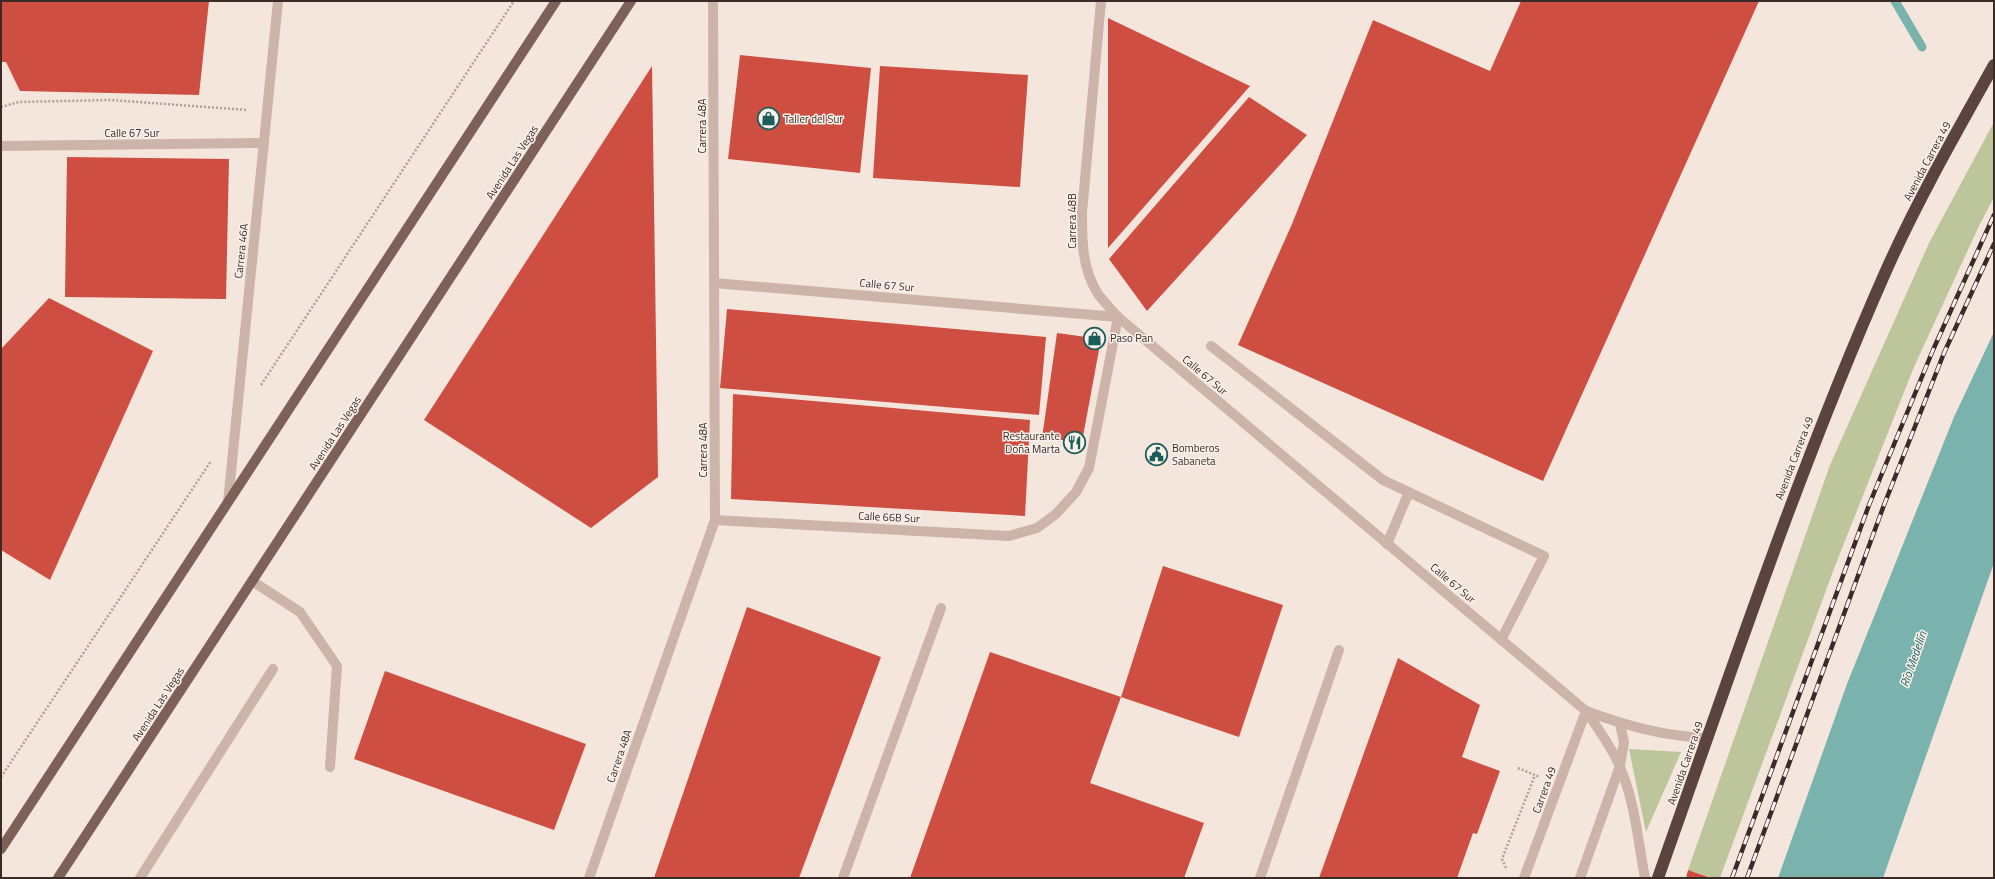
<svg xmlns="http://www.w3.org/2000/svg" width="1995" height="879" font-family="'Titillium Web',sans-serif">
<rect width="100%" height="100%" fill="#f4e6dd"/>
<g fill="#bdc59b">
<path d="M1994,122V197L1979,226L1914,367L1835,566L1720,878H1712L1688,870L1830,465L1929,243Z"/>
<path d="M1629,749L1681,752L1646,832Z"/>
</g>
<path fill="#7ab3ae" d="M1994,332V563L1883,878H1778L1847,684L1954,417Z"/>
<g fill="none" stroke-linecap="round" stroke-linejoin="round">
<path stroke="#7ab3ae" stroke-width="9" d="M1895,1L1922,47"/>
</g>
<g fill="#ce4f41">
<path d="M1,1H209L199,95L20,91L6,62H1Z"/>
<path d="M1521,1H1759L1543,481L1238,345L1292,224L1373,20L1490,71Z"/>
<path d="M1108,18L1250,86L1108,248Z"/>
<path d="M740,55L871,68L860,173L728,159Z"/>
<path d="M652,66L658,477L591,528L424,420Z"/>
<path d="M880,66L1028,75L1020,187L873,178Z"/>
<path d="M1249,97L1307,135L1147,311L1109,259Z"/>
<path d="M67,157L229,159L226,299L65,297Z"/>
<path d="M49,298L153,351L50,580L1,550V349Z"/>
<path d="M727,309L1046,337L1039,415L720,388Z"/>
<path d="M1057,333L1101,339L1082,442L1042,438Z"/>
<path d="M733,394L1030,420L1025,516L731,499Z"/>
<path d="M1163,566L1283,605L1239,737L1121,697L1090,783L1204,823L1184,878H910L990,652L1121,697Z"/>
<path d="M747,607L881,657L799,878H654Z"/>
<path d="M1398,658L1480,705L1462,757L1500,771L1477,834L1473,833L1457,878H1319Z"/>
<path d="M385,671L586,744L554,830L354,759Z"/>
<path d="M1688,870L1711,878H1686Z"/>
</g>
<g fill="none" stroke-linecap="round" stroke-linejoin="round">
<g stroke="#b99d92" stroke-width="2.5" stroke-dasharray="2 2" stroke-linecap="butt">
<path d="M1,107L19,102L111,100L247,110"/>
<path d="M261,385L514,1"/>
<path d="M1518,768L1540,777"/>
<path d="M1,777L211,461"/>
<path d="M1506,868L1502,859L1535,775"/>
</g>
<g stroke="#cdb4a8" stroke-width="10">
<path d="M1101,1L1082,213C1082,241 1082,269 1098,294C1104,302 1112,310 1118,317L1586,711C1598,729 1612,747 1620,767C1635,802 1638,841 1645,878"/>
<path d="M1,146L264,143"/>
<path d="M714,283L1118,317"/>
<path d="M1211,346L1383,480L1544,556L1501,640"/>
<path d="M228,502L278,1"/>
<path d="M715,520L1009,536L1037,528L1056,514L1076,492L1089,468L1118,317"/>
<path d="M1387,544L1409,492"/>
<path d="M252,581L300,612L337,666L330,767"/>
<path d="M1586,711C1627,726 1663,736 1707,738"/>
<path d="M140,878L273,669"/>
<path d="M589,878L715,520L713,1"/>
<path d="M843,878L941,608"/>
<path d="M1260,878L1339,650"/>
<path d="M1524,878L1586,711"/>
<path d="M1580,878L1620,766L1624,742L1620,724"/>
</g>
<g stroke="#7d6058" stroke-width="10">
<path d="M1,849L556,1"/>
<path d="M58,878L631,1"/>
</g>
<path stroke="#5b443f" stroke-width="12" d="M1658,878C1730,675 1798,470 1885,273C1917,201 1956,133 1994,65"/>
<defs>
<g id="rail">
<path d="M1732,878L1869,505L1933,350L1994,215"/>
<path d="M1747,878L1884,505L1944,353L1994,244"/>
</g>
</defs>
<use href="#rail" stroke="#3a2b28" stroke-width="4.5"/>
<use href="#rail" stroke="#fbf1ea" stroke-width="3" stroke-dasharray="9" stroke-linecap="butt"/>
</g>
<defs>
<symbol id="shop-ring" viewBox="-11 -11 22 22"><circle r="9.5" fill="#fbf1ea" stroke="#1b5e59" stroke-width="1.5"/><path d="M-5-2.5h2.3a2.7 3.5 0 0 1 5.4 0H5L5.5 6h-11ZM-1.5-2.5h3a1.5 2.3 0 0 0-3 0Z" fill="#1b5e59"/></symbol>
<symbol id="restaurant-ring" viewBox="-11 -11 22 22"><circle r="9.5" fill="#fbf1ea" stroke="#1b5e59" stroke-width="1.5"/><path d="M-5-6h1v4h1v-4h1v4h1v-4h1v5L-1.5 .5V6h-2V.5L-5-1ZM5-6V6H3V1.5H1.5Q1.5-4 5-6Z" fill="#1b5e59"/></symbol>
<symbol id="civic-ring" viewBox="-11 -11 22 22"><circle r="9.5" fill="#fbf1ea" stroke="#1b5e59" stroke-width="1.5"/><path d="M-.6-6.5H3V-4.5H.6V-3L4-1V1h2V6H-6V1h2V-1L-.6-3ZM-1.2 2.5V6h2.4V2.5Z" fill="#1b5e59"/></symbol>
</defs>
<g fill-rule="evenodd">
<use href="#shop-ring" x="756" y="106" width="25" height="25"/>
<use href="#shop-ring" x="1082" y="326" width="25" height="25"/>
<use href="#restaurant-ring" x="1062" y="430" width="25" height="25"/>
<use href="#civic-ring" x="1144" y="442" width="25" height="25"/>
</g>
<g text-anchor="middle" dominant-baseline="central" stroke-width="3" stroke-linejoin="round" paint-order="stroke">
<g font-size="11" fill="#3a2b28" stroke="#fbf1ea" text-anchor="start">
<text x="784" y="119">Taller del Sur</text>
<text x="1110" y="338">Paso Pan</text>
<text x="1060" y="436" text-anchor="end">Restaurante<tspan x="1060" dy="13">Doña Marta</tspan></text>
<text x="1172" y="448">Bomberos<tspan x="1172" dy="13">Sabaneta</tspan></text>
</g>
<g font-size="11" fill="#3a2b28" stroke="#fbf1ea">
<text transform="translate(702 126) rotate(-90)">Carrera 48A</text>
<text x="132" y="133">Calle 67 Sur</text>
<text transform="translate(1927 161) rotate(-62)">Avenida Carrera 49</text>
<text transform="translate(512 162) rotate(-57)">Avenida Las Vegas</text>
<text transform="translate(1072 221) rotate(-90)">Carrera 48B</text>
<text transform="translate(241 251) rotate(-84)">Carrera 46A</text>
<text transform="translate(887 285) rotate(5)">Calle 67 Sur</text>
<text transform="translate(1205 375) rotate(40)">Calle 67 Sur</text>
<text transform="translate(335 433) rotate(-57)">Avenida Las Vegas</text>
<text transform="translate(703 450) rotate(-90)">Carrera 48A</text>
<text transform="translate(1794 458) rotate(-69)">Avenida Carrera 49</text>
<text transform="translate(889 517) rotate(3)">Calle 66B Sur</text>
<text transform="translate(1453 583) rotate(40)">Calle 67 Sur</text>
<text transform="translate(158 704) rotate(-57)">Avenida Las Vegas</text>
<text transform="translate(619 756) rotate(-71)">Carrera 48A</text>
<text transform="translate(1685 763) rotate(-71)">Avenida Carrera 49</text>
<text transform="translate(1544 790) rotate(-70)">Carrera 49</text>
</g>
<g font-size="12" font-style="italic" fill="#1b5e59" stroke="#fbf1ea">
<text transform="translate(1913 659) rotate(-71)">Río Medellín</text>
</g>
</g>
<rect width="1995" height="879" fill="none" stroke="#3a2b28" stroke-width="4"/>
</svg>
